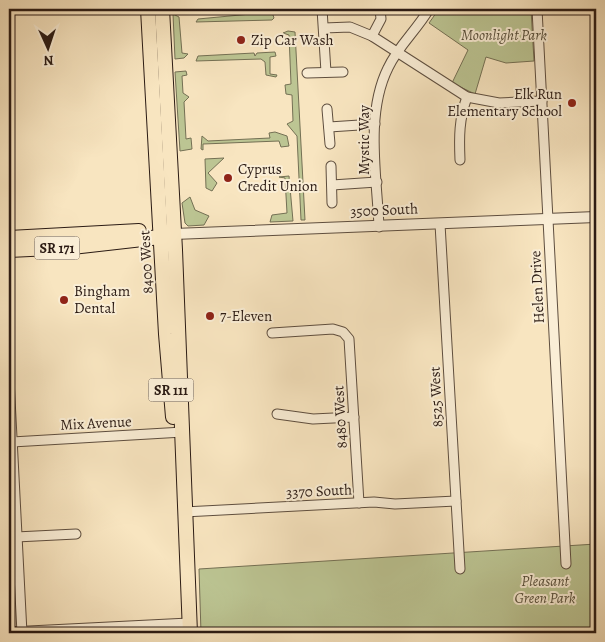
<svg xmlns="http://www.w3.org/2000/svg" width="605" height="642" font-family="Alegreya,serif">
<rect width="100%" height="100%" fill="#f8e5c0"/>
<filter id="stains"><feTurbulence type="fractalNoise" baseFrequency=".004" numOctaves="4"/><feColorMatrix values="0 0 0 0 .2 0 0 0 0 .09 0 0 0 0 .02 0 0 0 .5 -.17"/></filter>
<radialGradient id="worn" r=".72"><stop offset=".6" stop-color="#630" stop-opacity="0"/><stop offset="1" stop-color="#630" stop-opacity=".3"/></radialGradient>
<g fill="#bcc593" stroke="#747054">
<path d="M439,9H531L534,61L506,63L486,57L475,94L452,83L468,50L429,23Z"/>
<path d="M272,12L274,18L272,20L196,22L198,19Z"/>
<path d="M173,14L179,17L182,53L188,54L184,58L175,59Z"/>
<path d="M288,31L295,32L305,220H301L297,136L287,124L293,121L292,95L286,94L285,85L291,84L289,35L283,33Z"/>
<path d="M275,52L276,56L270,57V74L277,75L276,77L266,75L265,62L261,59L196,61L198,56L254,53L255,56L257,53Z"/>
<path d="M186,71L187,75L182,76L183,93L189,97L184,102L186,139L191,138L192,149L180,151L175,72Z"/>
<path d="M275,132L287,136L289,146L281,147L279,141L203,144V150L201,149L202,136L208,141L270,138L269,133Z"/>
<path d="M224,158L208,173L217,183L212,191L206,188L205,159Z"/>
<path d="M289,176L293,221L270,222L272,215L287,213L285,178L279,177Z"/>
<path d="M190,197L195,210L209,216L204,225L188,226L185,223L182,203Z"/>
<path d="M596,544V633H201L199,569Z"/>
</g>
<g fill="none" stroke-linecap="round" stroke-linejoin="round">
<defs>
<g id="minor">
<path d="M322,9L326,72"/>
<path d="M537,9L566,564"/>
<path d="M324,28L350,27L372,36L467,97L499,103L542,101"/>
<path d="M372,36L381,19L380,9"/>
<path d="M307,73L343,72"/>
<path d="M327,109L330,144"/>
<path d="M329,127L375,124"/>
<path d="M460,160C459,137 459,119 467,97"/>
<path d="M331,166L332,203"/>
<path d="M332,185L377,182"/>
<path d="M440,224L460,569"/>
<path d="M379,227C377,177 365,114 388,68C398,46 417,30 429,9"/>
<path d="M272,333L333,329L343,332L349,339L359,503"/>
<path d="M9,379L22,633"/>
<path d="M277,414L313,419L354,417"/>
<path d="M12,442L183,432"/>
<path d="M184,512L374,502L395,504L456,501"/>
<path d="M16,537L76,534"/>
<path d="M9,632L189,623"/>
</g>
<path id="tertiary" d="M174,234L596,217"/>
<g id="primary">
<path d="M148,9L166,334L173,417"/>
<path d="M162,9L175,250L190,633"/>
<path d="M9,238L139,231"/>
<path d="M9,250L72,247L169,236"/>
</g>
</defs>
<use href="#minor" stroke="#5e4e3f" stroke-width="11"/>
<use href="#tertiary" stroke="#5e4e3f" stroke-width="12"/>
<use href="#primary" stroke="#2b1b14" stroke-width="16"/>
<use href="#minor" stroke="#faeed6" stroke-width="9"/>
<use href="#tertiary" stroke="#faeed6" stroke-width="10"/>
<use href="#primary" stroke="#f8e5c0" stroke-width="14"/>
</g>
<g fill="#8f2418" stroke="#faeed6" stroke-width="2">
<circle cx="241" cy="40" r="5"/>
<circle cx="572" cy="103" r="5"/>
<circle cx="228" cy="178" r="5"/>
<circle cx="64" cy="300" r="5"/>
<circle cx="210" cy="316" r="5"/>
</g>
<g text-anchor="middle" dominant-baseline="central" stroke-width="4" stroke-linejoin="round" paint-order="stroke">
<g fill="#faeed6" stroke="#695a4e" stroke-width="1">
<rect x="34.5" y="236.5" width="45" height="23" rx="4"/>
<rect x="148.5" y="378.5" width="45" height="23" rx="4"/>
</g>
<g font-size="14" font-weight="bold" fill="#2b1b14">
<text x="57" y="248">SR 171</text>
<text x="171" y="390">SR 111</text>
</g>
<g font-size="15" font-style="italic" fill="#564e3a" stroke="#faeed6">
<text x="504" y="35">Moonlight Park</text>
<text x="545" y="581">Pleasant<tspan x="545" dy="17">Green Park</tspan></text>
</g>
<g font-size="15" fill="#2b1b14" stroke="#faeed6" text-anchor="start">
<text x="251" y="40">Zip Car Wash</text>
<text x="562" y="94" text-anchor="end">Elk Run<tspan x="562" dy="17">Elementary School</tspan></text>
<text x="238" y="169">Cyprus<tspan x="238" dy="17">Credit Union</tspan></text>
<text x="74" y="291">Bingham<tspan x="74" dy="17">Dental</tspan></text>
<text x="220" y="316">7-Eleven</text>
</g>
<g font-size="15" fill="#2b1b14" stroke="#faeed6">
<text transform="translate(364 140) rotate(-90)">Mystic Way</text>
<text transform="translate(384 210) rotate(-3)">3500 South</text>
<text transform="translate(146 262) rotate(-93)">8400 West</text>
<text transform="translate(537 287) rotate(-93)">Helen Drive</text>
<text transform="translate(436 397) rotate(-93)">8525 West</text>
<text transform="translate(340 417) rotate(-93)">8480 West</text>
<text transform="translate(96 423) rotate(-3)">Mix Avenue</text>
<text transform="translate(319 491) rotate(-3)">3370 South</text>
</g>
</g>
<rect width="605" height="642" fill="none" stroke="#f8e5c0" stroke-width="30"/>
<rect x="10" y="10" width="585" height="622" fill="none" stroke="#2b1b14" stroke-width="2.5"/>
<rect x="15" y="15" width="575" height="612" fill="none" stroke="#2b1b14"/>
<g transform="translate(48 48) rotate(177)" stroke="#faeed6" stroke-width="4" paint-order="stroke">
<path d="M0-4L9 19L0 12L-9 19Z" fill="#2b1b14"/>
<text y="-8" font-size="14" font-weight="bold" text-anchor="middle" fill="#2b1b14">N</text>
</g>
<rect width="100%" height="100%" filter="url(#stains)"/>
<rect width="100%" height="100%" fill="url(#worn)"/>
</svg>
